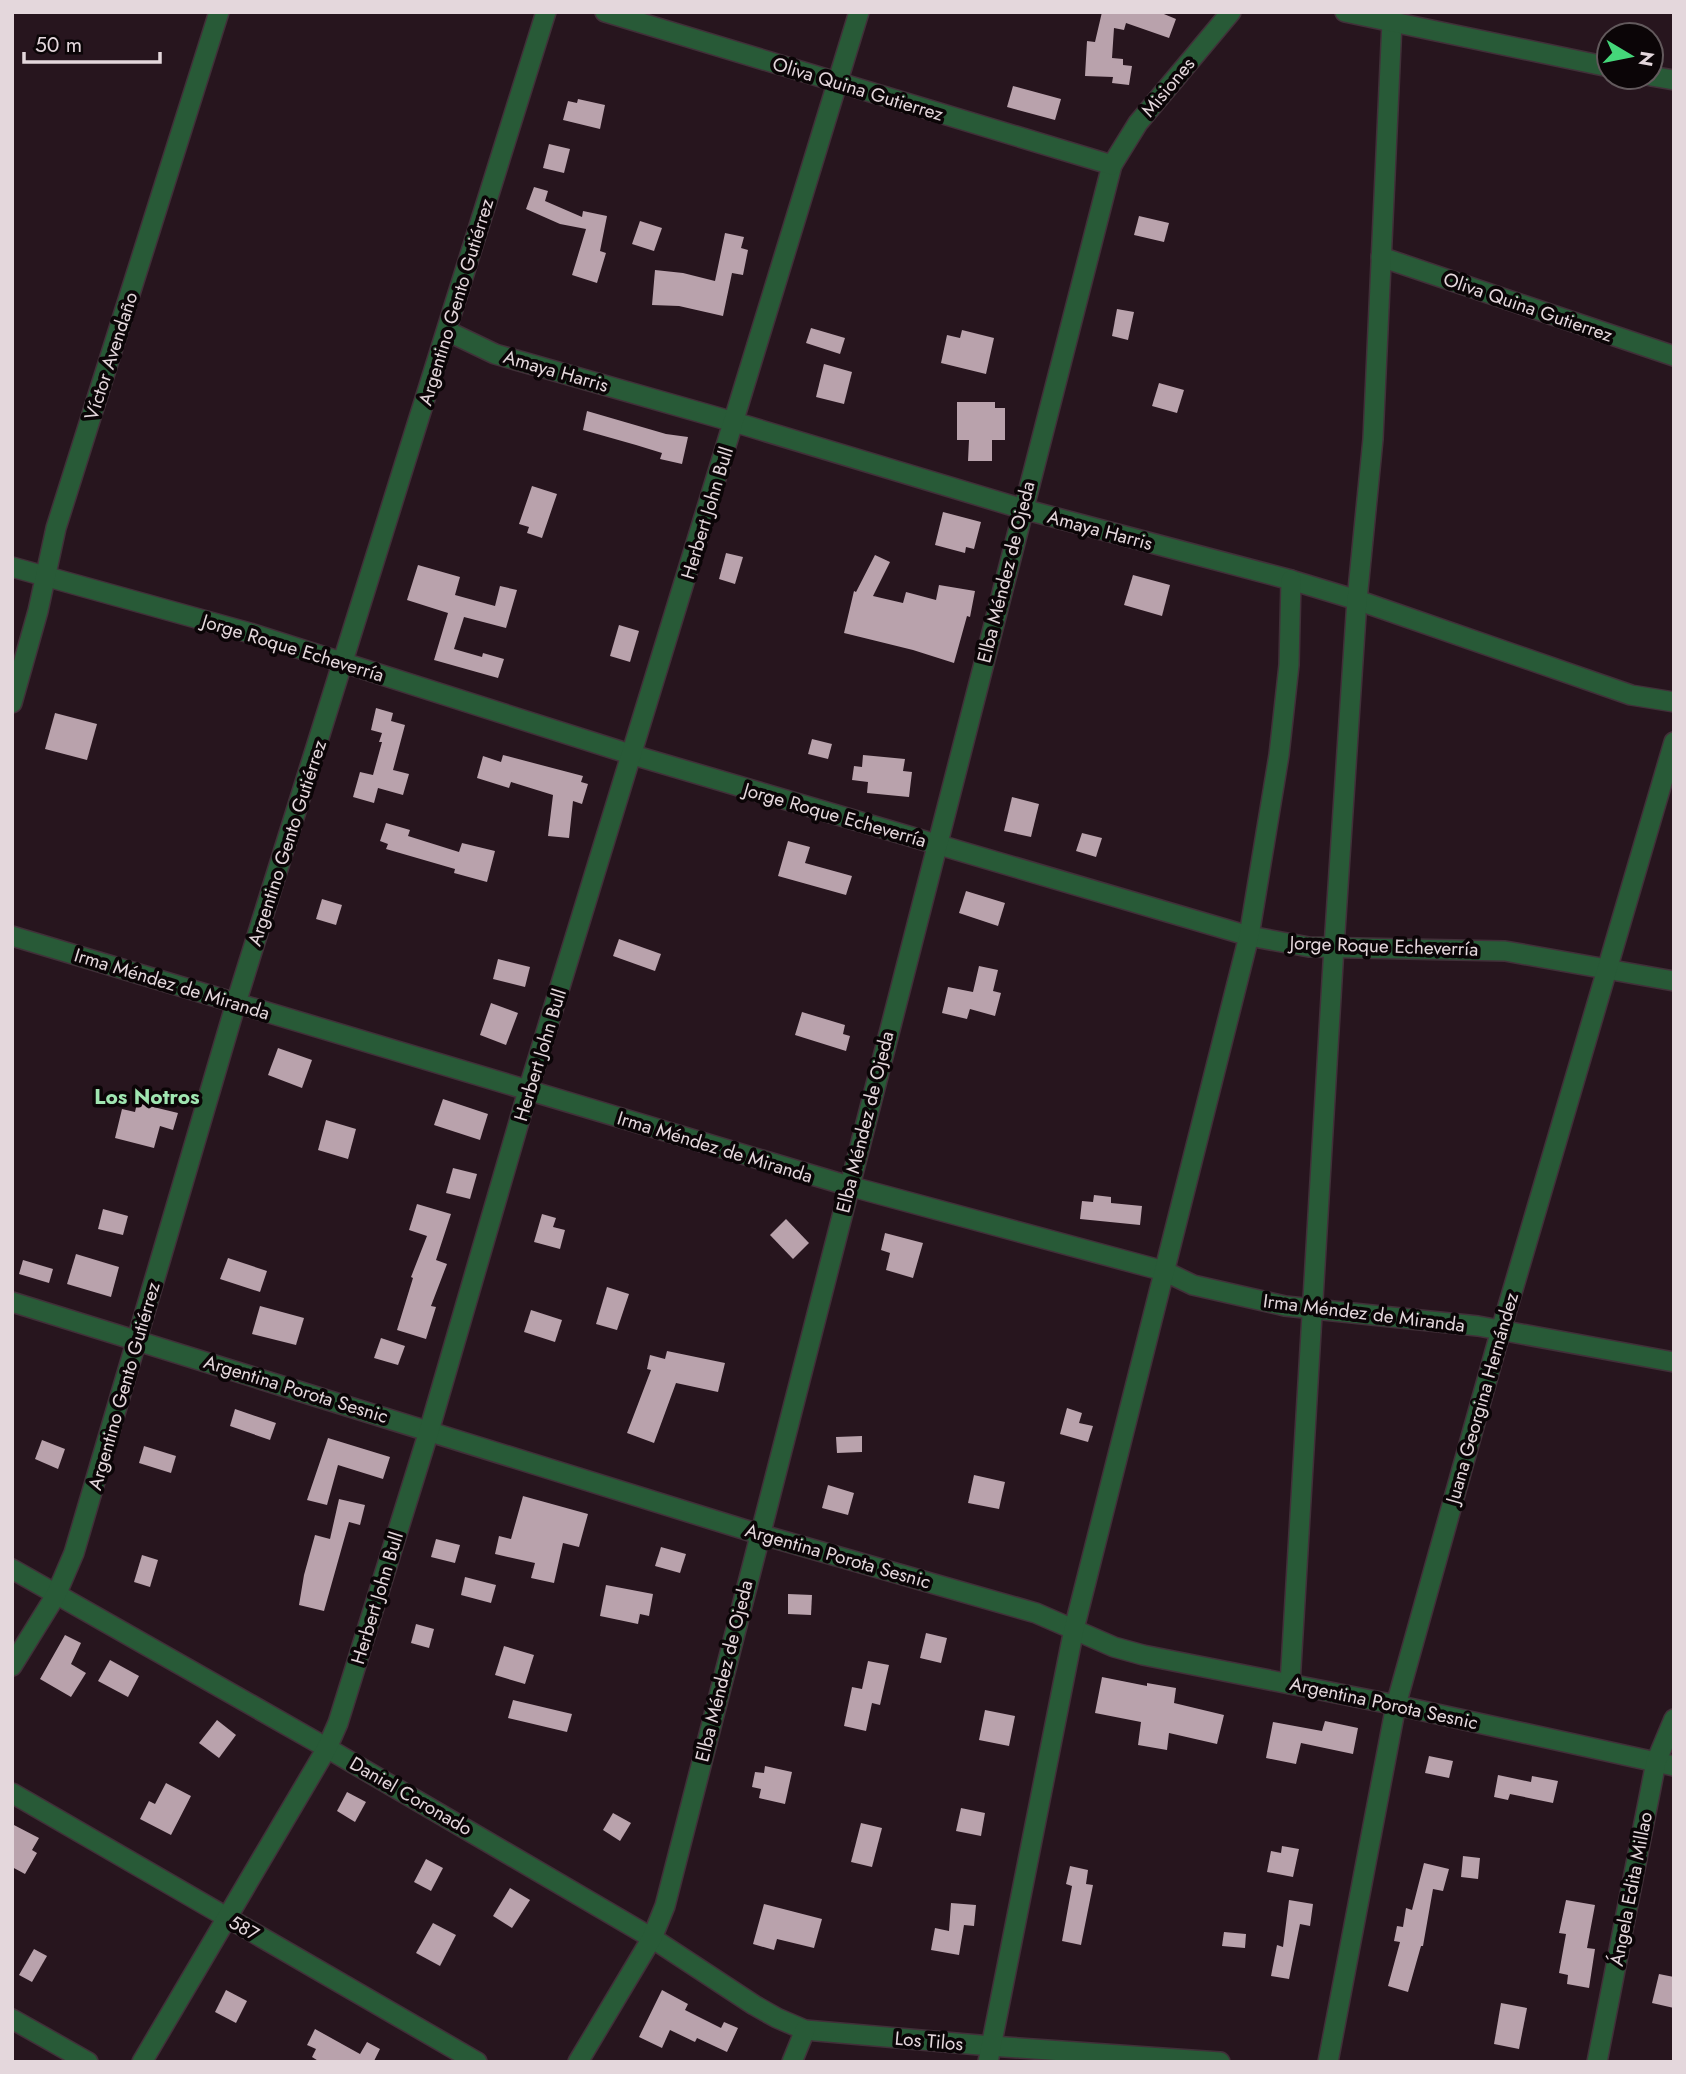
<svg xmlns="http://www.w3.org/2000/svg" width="1686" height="2074" font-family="Jost,sans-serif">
<rect width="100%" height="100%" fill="#27151e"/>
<g fill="#b9a2ac">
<path d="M1102,12H1159L1176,19L1169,38L1126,23L1124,30L1114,28L1112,58L1123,59V65L1132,66L1129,85L1112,83L1113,77L1085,76L1087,41L1095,42Z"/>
<path d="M1013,86L1061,99L1055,120L1007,107Z"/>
<path d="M578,99L605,105L600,129L563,120L568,101L577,103Z"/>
<path d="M549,144L570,149L564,173L543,168Z"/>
<path d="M534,187L548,191L545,201L582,217L583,211L607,216L600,251L606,253L597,283L572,275L586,229L560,224L526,209Z"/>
<path d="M1139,216L1169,223L1164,242L1134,235Z"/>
<path d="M640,221L662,228L654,251L632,244Z"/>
<path d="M725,233L744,237L741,248L748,250L743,275L732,273L723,316L679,306L652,305L655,270L683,273L715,281Z"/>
<path d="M1117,309L1134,312L1128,340L1112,336Z"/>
<path d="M811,328L845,338L840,354L806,343Z"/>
<path d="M962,330L994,338L986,374L941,363L947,335L960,338Z"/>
<path d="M824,364L852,372L844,404L816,397Z"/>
<path d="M1159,383L1184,390L1177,413L1152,406Z"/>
<path d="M957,402H995V408H1005V440H992V461H968L969,440H957Z"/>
<path d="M587,411L666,434L688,437L682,464L660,459L662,453L636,445L583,430Z"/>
<path d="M532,486L557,494L542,538L527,533L529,527L519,524Z"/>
<path d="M943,512L981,522L974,549L966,547L965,553L935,545Z"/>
<path d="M726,553L743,557L735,584L719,579Z"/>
<path d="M875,555L890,562L873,596L903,603L906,592L936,600L939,585L975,591L970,617L967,616L954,663L913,650L844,633L854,591L856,592Z"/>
<path d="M418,565L460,577L455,595L495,606L500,586L517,590L506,628L464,617L454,649L482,657L483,653L504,659L498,678L434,660L448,613L407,600Z"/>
<path d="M1133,575L1170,585L1162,616L1124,605Z"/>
<path d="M619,625L639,631L630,662L610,656Z"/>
<path d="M376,708L393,713L391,721L405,725L393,770L409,774L403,795L378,788L374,803L353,797L360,772L373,775L382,742H379L382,733L371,730Z"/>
<path d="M55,713L97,724L87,760L45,749Z"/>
<path d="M812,739L832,744L828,759L808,754Z"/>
<path d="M503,755L583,776L581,782L588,784L582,804L573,801L569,838L548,836L553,795L511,782L509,788L477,778L483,756L501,762Z"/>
<path d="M863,755L905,759L903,771L912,772L909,797L867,793L868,782L852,780L854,766L862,767Z"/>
<path d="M1012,797L1039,804L1031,837L1004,831Z"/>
<path d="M386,823L410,830L408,836L459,852L462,843L495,851L487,882L454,873L455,869L386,849L388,844L380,841Z"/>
<path d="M1082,833L1102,838L1096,857L1076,851Z"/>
<path d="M788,841L810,847L805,863L852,876L846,895L778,876Z"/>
<path d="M966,891L1005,903L998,926L959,913Z"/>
<path d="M322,899L342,905L336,925L316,919Z"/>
<path d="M619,939L661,954L655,971L613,956Z"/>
<path d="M498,959L530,967L525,987L493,979Z"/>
<path d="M979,966L998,970L993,991L1001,993L995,1016L970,1009L967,1019L942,1013L948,987L973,992Z"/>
<path d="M491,1003L518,1013L506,1045L480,1035Z"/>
<path d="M802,1012L845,1025L843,1034L850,1036L846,1051L795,1035Z"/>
<path d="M278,1048L312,1060L302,1088L268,1075Z"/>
<path d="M443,1099L488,1114L480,1140L434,1125Z"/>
<path d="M137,1103L178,1113L173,1130L160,1126L154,1148L115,1138L122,1109L135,1112Z"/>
<path d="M326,1120L356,1129L348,1159L318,1150Z"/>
<path d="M453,1168L477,1174L470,1199L446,1193Z"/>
<path d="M1094,1195L1111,1197V1203L1142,1206L1140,1225L1080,1219L1082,1201L1093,1202Z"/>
<path d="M417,1204L451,1214L436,1260L447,1264L431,1306L436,1307L426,1339L397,1330L413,1278L411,1277L427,1236L409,1230Z"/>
<path d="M103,1209L128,1216L123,1235L98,1229Z"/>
<path d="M542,1214L556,1218L553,1227L565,1230L560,1249L534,1242Z"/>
<path d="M786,1219L809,1243L793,1259L770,1235Z"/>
<path d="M885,1233L923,1243L913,1278L886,1270L890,1253L881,1250Z"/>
<path d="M76,1254L119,1267L111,1297L67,1284Z"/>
<path d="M228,1258L267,1271L260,1292L220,1279Z"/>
<path d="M23,1260L53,1269L49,1283L19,1274Z"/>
<path d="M607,1287L629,1294L617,1330L596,1324Z"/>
<path d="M260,1306L304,1318L296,1345L252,1334Z"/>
<path d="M531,1310L562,1320L555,1342L524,1332Z"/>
<path d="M381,1338L405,1346L398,1365L374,1358Z"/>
<path d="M667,1351L725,1363L718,1392L676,1383L654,1443L627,1433L651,1370L647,1369L650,1355L665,1359Z"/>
<path d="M1067,1408L1082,1413L1079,1423L1093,1426L1088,1442L1060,1434Z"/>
<path d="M235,1409L276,1423L270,1440L230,1426Z"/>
<path d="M862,1436V1452L837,1453L836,1437Z"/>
<path d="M328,1438L390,1457L383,1479L338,1465L327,1505L307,1500Z"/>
<path d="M42,1440L65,1449L58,1469L35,1459Z"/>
<path d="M144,1446L176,1456L171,1473L139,1463Z"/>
<path d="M974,1475L1005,1482L999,1509L968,1503Z"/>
<path d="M828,1485L854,1493L848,1515L822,1508Z"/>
<path d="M523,1496L588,1514L579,1547L563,1543L554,1583L531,1578L535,1563L495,1554L499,1536L511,1539Z"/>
<path d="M339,1499L365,1505L360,1525L349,1522L324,1611L299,1605L304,1575L315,1535L330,1539Z"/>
<path d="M436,1539L460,1545L455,1563L431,1557Z"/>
<path d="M661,1547L686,1554L680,1573L655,1566Z"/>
<path d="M142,1555L158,1560L150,1587L134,1582Z"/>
<path d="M465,1577L496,1585L491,1603L461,1595Z"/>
<path d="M606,1585L653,1594L649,1616L640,1614L638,1624L600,1616Z"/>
<path d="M788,1594L812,1595L811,1615L788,1614Z"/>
<path d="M416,1624L434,1629L429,1648L411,1643Z"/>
<path d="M926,1633L947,1638L941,1663L920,1658Z"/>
<path d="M65,1635L81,1643L71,1664L86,1673L71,1697L40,1679Z"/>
<path d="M504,1646L534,1655L525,1684L495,1675Z"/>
<path d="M110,1660L139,1676L128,1697L98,1681Z"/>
<path d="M868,1661L889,1665L880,1705L872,1703L866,1731L844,1726L852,1687L862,1689Z"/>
<path d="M1102,1677L1147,1686V1683L1176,1688L1174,1703L1224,1715L1217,1744L1169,1733L1167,1750L1138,1745L1141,1722L1095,1713Z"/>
<path d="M513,1700L572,1714L567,1732L508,1718Z"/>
<path d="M985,1710L1015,1716L1009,1746L979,1740Z"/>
<path d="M217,1720L236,1735L219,1758L199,1743Z"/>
<path d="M1325,1721L1358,1728L1353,1754L1301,1743L1296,1764L1266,1758L1273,1722L1322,1731Z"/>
<path d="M1429,1756L1453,1761L1449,1778L1425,1773Z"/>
<path d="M765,1766L792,1772L785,1804L759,1798L761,1789L752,1787L755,1772L764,1773Z"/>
<path d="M1498,1775L1531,1782L1532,1776L1558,1781L1553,1803L1510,1794L1508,1800L1494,1797Z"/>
<path d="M166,1783L191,1796L171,1835L140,1819L149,1801L155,1804Z"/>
<path d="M347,1792L366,1802L355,1822L337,1811Z"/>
<path d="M961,1808L985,1813L981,1836L956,1831Z"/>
<path d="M613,1813L631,1823L620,1841L603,1830Z"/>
<path d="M861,1823L882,1828L872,1867L851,1862Z"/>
<path d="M12,1824L39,1838L32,1850L37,1853L25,1874L12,1867Z"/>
<path d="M1282,1846L1299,1849L1293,1877L1267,1872L1271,1851L1281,1853Z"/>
<path d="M1463,1856L1480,1858L1478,1879L1461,1877Z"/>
<path d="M426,1859L443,1868L431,1891L414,1882Z"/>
<path d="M1424,1863L1449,1869L1443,1891L1433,1889L1423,1946H1421L1408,1992L1388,1986L1400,1942L1394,1941L1397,1926L1403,1927L1406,1908L1412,1910Z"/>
<path d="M1070,1866L1088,1870L1086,1884L1093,1885L1081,1945L1062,1941L1072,1886L1066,1884Z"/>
<path d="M510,1888L530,1900L512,1928L493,1916Z"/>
<path d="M1289,1900L1313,1904L1310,1926L1300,1924L1289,1979L1271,1976L1277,1945L1283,1947Z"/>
<path d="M1566,1900L1595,1905L1587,1948L1595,1949L1589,1988L1567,1984L1568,1975L1559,1973L1566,1934L1559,1933Z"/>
<path d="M951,1903L976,1905L974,1926L964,1925L959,1955L931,1950L935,1928L949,1931Z"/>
<path d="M764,1904L822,1919L814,1948L777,1939L774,1950L753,1944Z"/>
<path d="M433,1923L456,1935L440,1966L416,1953Z"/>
<path d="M1224,1932L1246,1934L1245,1948L1222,1946Z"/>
<path d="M34,1949L47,1956L32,1982L19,1975Z"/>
<path d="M1659,1974L1674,1977V2008L1652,2003Z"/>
<path d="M226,1990L247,2001L236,2023L215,2012Z"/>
<path d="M662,1990L688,2004L685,2010L721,2028L724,2022L738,2028L727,2052L697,2038L695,2042L670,2030L662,2048L639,2037Z"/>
<path d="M1501,2003L1527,2008L1519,2049L1494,2044Z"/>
<path d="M315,2029L360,2054L367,2042L380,2049L374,2061L375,2062H320L312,2057L316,2049L307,2045Z"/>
</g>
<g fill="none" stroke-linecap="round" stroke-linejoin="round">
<defs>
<g id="minor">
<path d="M1381,257L1674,356"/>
<path d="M447,331L495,354L734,422L1023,509L1291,580L1357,600L1631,695L1674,702"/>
<path d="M12,567L250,633L633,755L1249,936L1309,947L1505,951L1674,981"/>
<path d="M12,703L38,611L56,528L219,12"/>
<path d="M12,936L849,1186L1164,1271L1193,1285L1285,1306L1478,1326L1674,1362"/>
<path d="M12,1302L759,1534L1036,1613L1114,1647L1143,1655L1396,1705L1674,1766"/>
<path d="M12,1569L327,1748L652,1938L754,2005L777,2018L805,2030L991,2046L1220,2062"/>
<path d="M12,1666L56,1595L74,1553L236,1003L546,12"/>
<path d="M1290,1684L1334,947L1357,600L1373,439L1392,22"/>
<path d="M12,1793L477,2062"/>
<path d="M12,2019L88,2062"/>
<path d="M142,2062L327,1748L338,1723L429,1431L528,1091L859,12"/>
<path d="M578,2062L652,1938L665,1906L1112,165"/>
<path d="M792,2062L805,2030"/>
<path d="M988,2062L1074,1629L1249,936L1279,755L1289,665L1291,580"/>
<path d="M1328,2062L1396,1705L1501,1330L1674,742"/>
<path d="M1597,2062L1656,1762L1674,1719"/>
</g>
<g id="tertiary">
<path d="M605,12L1112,165L1138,123L1231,12"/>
<path d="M1345,12L1609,67"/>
<path d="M1651,76L1674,80"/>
</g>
</defs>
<use href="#minor" stroke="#413039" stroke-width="22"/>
<use href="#tertiary" stroke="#413039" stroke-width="22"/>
<use href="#minor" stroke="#285a37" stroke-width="19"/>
<use href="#tertiary" stroke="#285a37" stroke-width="19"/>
</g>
<g text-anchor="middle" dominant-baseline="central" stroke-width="7" stroke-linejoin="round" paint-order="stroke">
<g font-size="19" fill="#e4d7dc" stroke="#0b0507">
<text transform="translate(1168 87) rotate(-50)">Misiones</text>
<text transform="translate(858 89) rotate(17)">Oliva Quina Gutierrez</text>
<text transform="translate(456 302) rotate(-73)">Argentino Gento Gutiérrez</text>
<text transform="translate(1528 307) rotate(19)">Oliva Quina Gutierrez</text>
<text transform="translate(111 356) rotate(-72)">Víctor Avendaño</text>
<text transform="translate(556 371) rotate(16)">Amaya Harris</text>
<text transform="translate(707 513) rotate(-73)">Herbert John Bull</text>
<text transform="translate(1100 530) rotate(15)">Amaya Harris</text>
<text transform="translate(1006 572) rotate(-76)">Elba Méndez de Ojeda</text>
<text transform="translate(293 648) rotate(17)">Jorge Roque Echeverría</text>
<text transform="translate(835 815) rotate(16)">Jorge Roque Echeverría</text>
<text transform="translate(287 843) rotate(-72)">Argentino Gento Gutiérrez</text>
<text transform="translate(1384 946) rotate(2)">Jorge Roque Echeverría</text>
<text transform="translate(172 984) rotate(17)">Irma Méndez de Miranda</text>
<text transform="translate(540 1055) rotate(-73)">Herbert John Bull</text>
<text transform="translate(865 1122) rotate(-76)">Elba Méndez de Ojeda</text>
<text transform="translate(715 1147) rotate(17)">Irma Méndez de Miranda</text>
<text transform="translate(1364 1313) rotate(7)">Irma Méndez de Miranda</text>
<text transform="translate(124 1386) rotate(-74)">Argentino Gento Gutiérrez</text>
<text transform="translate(296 1389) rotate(17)">Argentina Porota Sesnic</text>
<text transform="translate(1482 1398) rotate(-74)">Juana Georgina Hernández</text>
<text transform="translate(838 1556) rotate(16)">Argentina Porota Sesnic</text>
<text transform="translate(377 1598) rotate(-73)">Herbert John Bull</text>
<text transform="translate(724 1671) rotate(-76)">Elba Méndez de Ojeda</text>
<text transform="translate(1384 1703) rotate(12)">Argentina Porota Sesnic</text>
<text transform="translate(411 1796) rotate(30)">Daniel Coronado</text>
<text transform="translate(1631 1889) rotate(-79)">Ángela Edita Millao</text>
<text transform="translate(244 1928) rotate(30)">587</text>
<text transform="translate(929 2041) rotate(5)">Los Tilos</text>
</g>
<g font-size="21" font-weight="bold" fill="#a0e5b1" stroke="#0b0507">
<text x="147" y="1097">Los Notros</text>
</g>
</g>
<rect width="1686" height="2074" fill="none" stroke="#e4d7dc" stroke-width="28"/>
<g transform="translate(1630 56) rotate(100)"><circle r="33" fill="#0b0507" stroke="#62595c" stroke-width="2"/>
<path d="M0-5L12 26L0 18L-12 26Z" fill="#45d77a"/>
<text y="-10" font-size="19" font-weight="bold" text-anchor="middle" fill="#e4d7dc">N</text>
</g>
<path d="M24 52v10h136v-10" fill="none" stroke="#e4d7dc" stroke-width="3.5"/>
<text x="35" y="52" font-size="21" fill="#e4d7dc" stroke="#0b0507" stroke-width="5" paint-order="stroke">50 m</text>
</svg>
